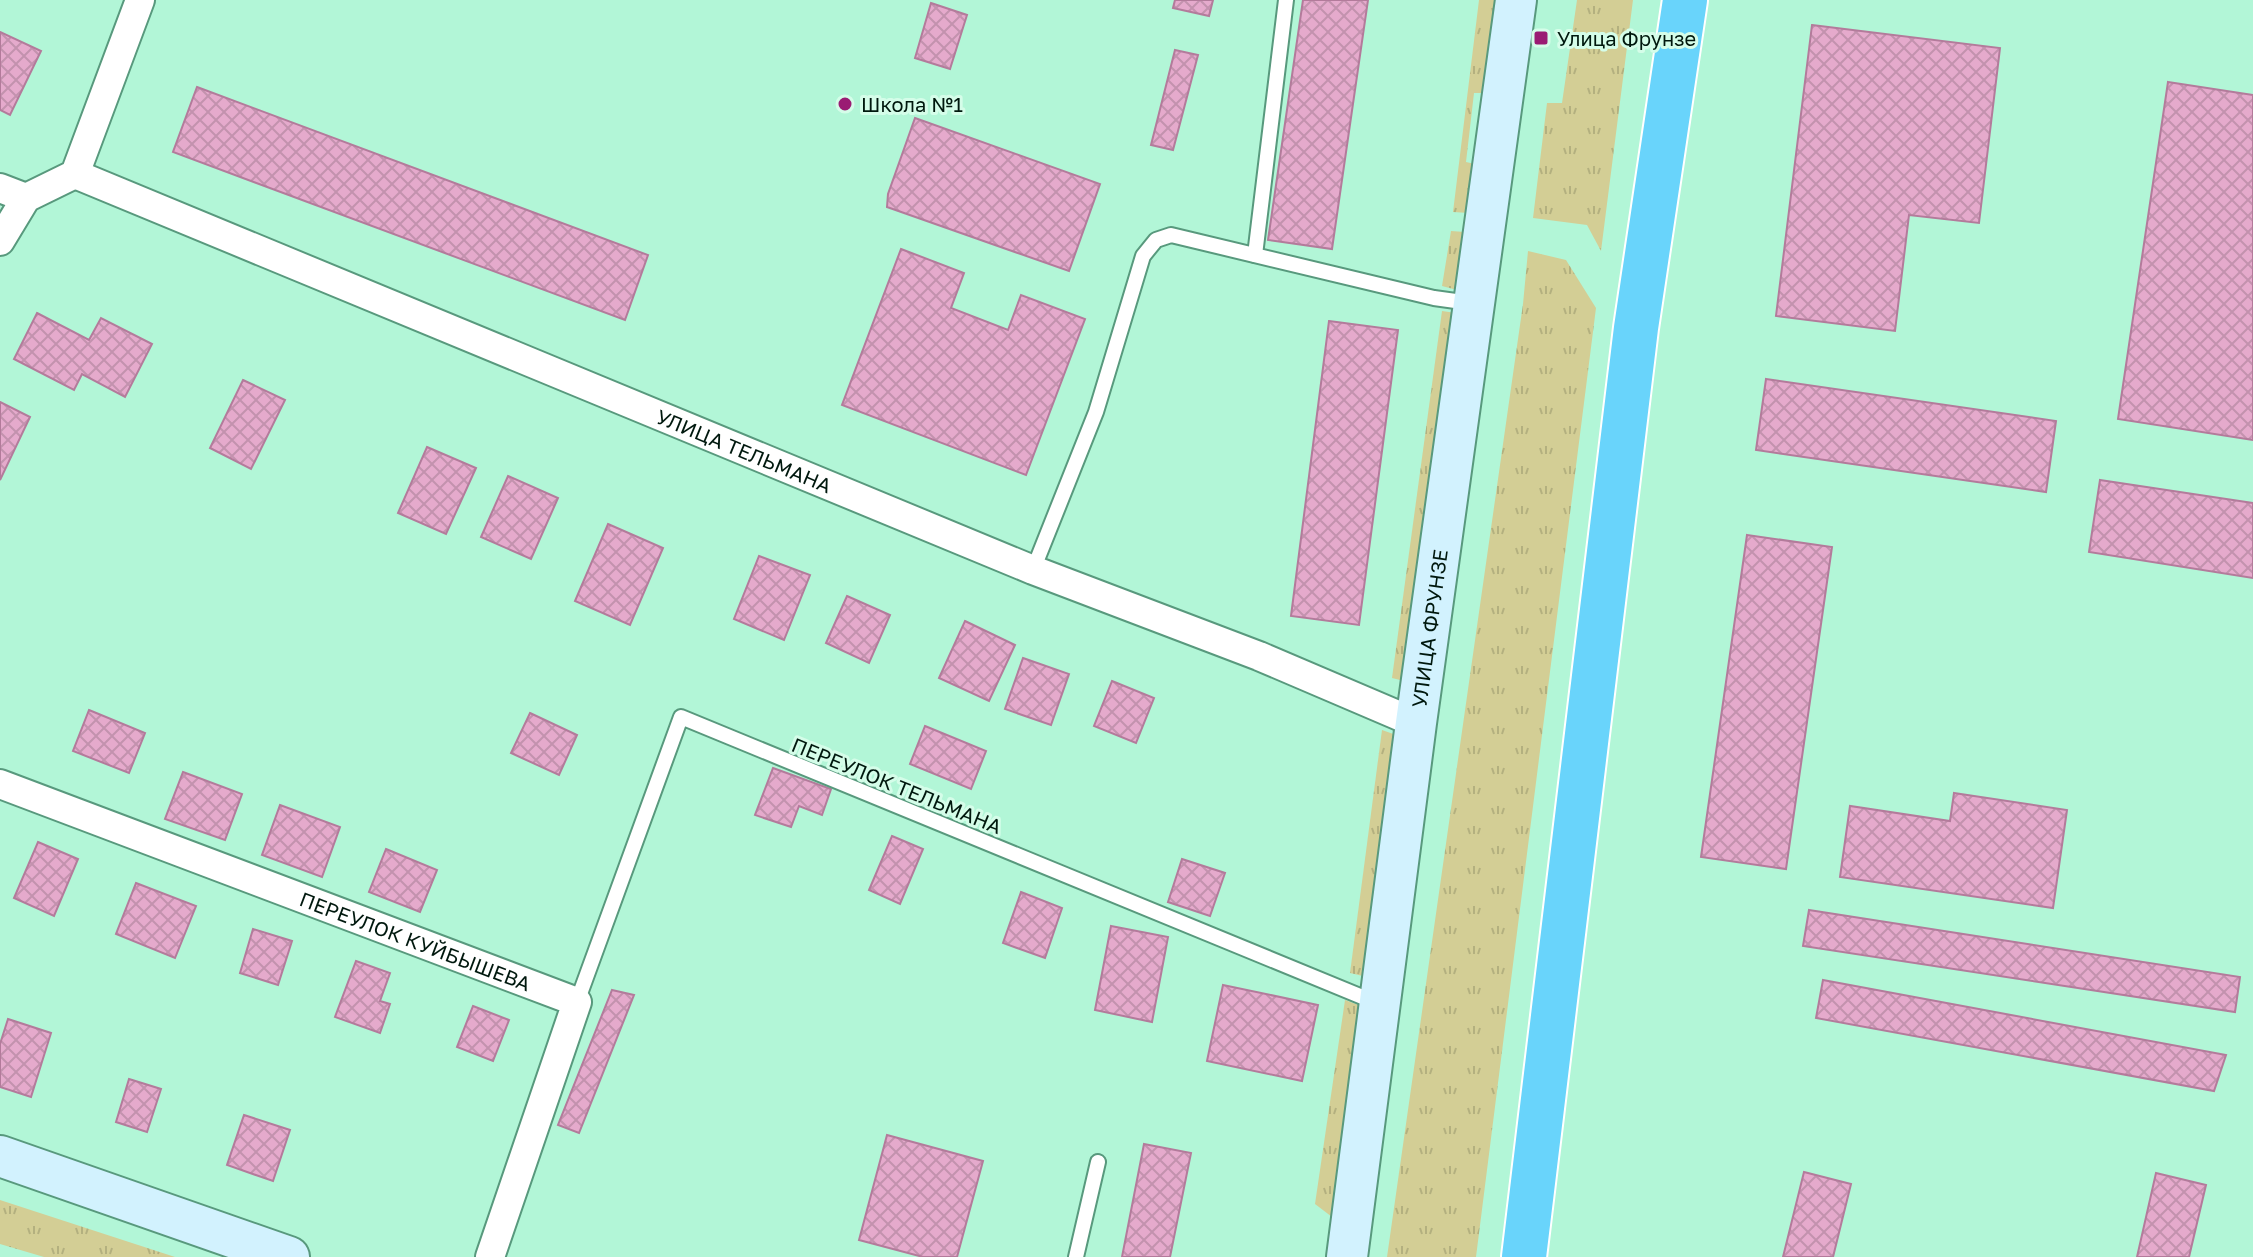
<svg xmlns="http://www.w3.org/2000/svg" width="2253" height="1257" font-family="'Golos Text',sans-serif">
<defs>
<pattern id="grass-tufts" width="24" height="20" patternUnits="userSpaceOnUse" patternTransform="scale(2)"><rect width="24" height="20" fill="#d3ce95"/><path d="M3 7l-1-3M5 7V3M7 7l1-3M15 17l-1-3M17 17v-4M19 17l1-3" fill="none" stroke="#b3b07f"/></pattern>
<pattern id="building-cross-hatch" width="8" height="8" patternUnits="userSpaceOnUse" patternTransform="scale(2)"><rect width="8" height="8" fill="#e5aacc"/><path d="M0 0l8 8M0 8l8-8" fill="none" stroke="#c392ae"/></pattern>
</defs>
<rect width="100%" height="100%" fill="#b2f6d7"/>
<g fill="url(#grass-tufts)">
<path d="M1479,0H1496L1483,93H1474L1466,162L1475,164L1469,213L1453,212Z"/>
<path d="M1577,0H1633L1601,251L1587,225L1533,218L1547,103H1562Z"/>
<path d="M1451,231L1465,232L1457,290L1442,286Z"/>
<path d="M1528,251L1566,260L1596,308L1476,1257H1387L1523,304Z"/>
<path d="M1442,311L1456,313L1412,683L1392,678Z"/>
<path d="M1382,730L1399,736L1367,977L1350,973Z"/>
<path d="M1345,1000L1361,1006L1336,1220L1315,1204Z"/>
<path d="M0,1200L175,1257H44L0,1244Z"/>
</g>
<g fill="url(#building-cross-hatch)" stroke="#b37b9b" stroke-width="2">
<path d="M1175,0H1213L1209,16L1173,8Z"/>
<path d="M1303,0H1368L1332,249L1268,240Z"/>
<path d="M931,3L967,15L950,69L915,58Z"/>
<path d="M1812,25L2000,48L1979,223L1909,215L1895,331L1776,316Z"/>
<path d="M0,32L41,51L10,115L0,110Z"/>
<path d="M1175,50L1198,55L1173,150L1151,145Z"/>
<path d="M2168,82L2253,95V440L2118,419Z"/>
<path d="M197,87L648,255L625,320L173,152Z"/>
<path d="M915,118L1100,184L1069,271L887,207L888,194Z"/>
<path d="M901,249L964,273L951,308L1008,330L1021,295L1085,319L1026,475L842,405Z"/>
<path d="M37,313L89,340L101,318L152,344L125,397L82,374L74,390L14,359Z"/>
<path d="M1329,321L1398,330L1359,625L1291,616Z"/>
<path d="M1766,379L2056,421L2046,492L1756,450Z"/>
<path d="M243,380L285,400L251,469L210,448Z"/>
<path d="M0,402L30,417L0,480Z"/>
<path d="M427,447L476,468L446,534L398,513Z"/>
<path d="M508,476L558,498L531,559L481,537Z"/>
<path d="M2100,480L2253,503V578L2089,552Z"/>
<path d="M608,524L663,548L630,625L575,601Z"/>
<path d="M1747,535L1832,547L1786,869L1701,857Z"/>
<path d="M759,556L810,575L784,640L734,619Z"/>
<path d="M847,596L890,615L869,663L826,643Z"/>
<path d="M965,621L1015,645L989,701L939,678Z"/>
<path d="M1023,658L1069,674L1051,725L1005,709Z"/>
<path d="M1112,681L1154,698L1136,743L1094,726Z"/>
<path d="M89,710L145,733L129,773L73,751Z"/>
<path d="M530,713L577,735L559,775L511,753Z"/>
<path d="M925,726L986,751L971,789L910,764Z"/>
<path d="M773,768L831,789L822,815L799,806L791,827L755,815Z"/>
<path d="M183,772L242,794L225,840L165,819Z"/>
<path d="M1954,793L2067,810L2053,908L1840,877L1850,806L1950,821Z"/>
<path d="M280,805L340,827L322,877L262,855Z"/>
<path d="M892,836L923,849L900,904L869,890Z"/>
<path d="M38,842L78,859L54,916L14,898Z"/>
<path d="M386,849L437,870L420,912L369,892Z"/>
<path d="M1182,859L1225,873L1210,916L1168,902Z"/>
<path d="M136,883L196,906L175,958L116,934Z"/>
<path d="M1021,892L1062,908L1045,958L1003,943Z"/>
<path d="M1809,910L2240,977L2235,1012L1803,946Z"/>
<path d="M1111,926L1168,937L1152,1022L1095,1010Z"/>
<path d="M253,929L292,941L278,985L240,973Z"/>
<path d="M356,961L390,973L380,1001L390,1004L380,1033L335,1017Z"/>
<path d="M1823,980L2226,1055L2214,1091L1816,1018Z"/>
<path d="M1223,985L1318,1005L1302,1081L1207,1061Z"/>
<path d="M612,990L634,995L579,1133L558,1125Z"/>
<path d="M473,1006L509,1020L493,1061L457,1047Z"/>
<path d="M8,1019L51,1033L31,1097L0,1087V1044Z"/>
<path d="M129,1079L161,1089L147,1132L116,1122Z"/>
<path d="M244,1115L290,1130L273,1181L227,1165Z"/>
<path d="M887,1135L983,1161L957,1257H923L859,1240Z"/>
<path d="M1144,1144L1191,1153L1170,1257H1122Z"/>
<path d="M1804,1172L1851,1184L1833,1257H1783Z"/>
<path d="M2156,1173L2206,1185L2189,1257H2137Z"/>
</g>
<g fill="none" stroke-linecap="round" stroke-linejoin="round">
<defs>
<g id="lane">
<path d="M1255,255L1286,0"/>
<path d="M1033,570L1096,412L1143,256L1156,240L1171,235L1434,298L1470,303"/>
<path d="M577,1002L681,717L1377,1003"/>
<path d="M1076,1257L1098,1162"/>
</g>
<g id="street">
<path id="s1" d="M75,174L1033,570L1259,656L1416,723"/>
<path d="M0,188L26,198"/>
<path d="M0,241L26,198L75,174L140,0"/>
<path id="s2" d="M0,784L577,1002L490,1257"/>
</g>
<g id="secondary">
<path d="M0,1156L289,1257"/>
<path id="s3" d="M1347,1257L1416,723L1516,0"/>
</g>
<path id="highway" d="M1524,1257L1636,328L1685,0"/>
</defs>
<use href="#lane" stroke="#58997d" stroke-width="18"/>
<use href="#street" stroke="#58997d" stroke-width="32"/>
<use href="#secondary" stroke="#58997d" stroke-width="44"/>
<use href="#highway" stroke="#fff" stroke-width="48"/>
<use href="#lane" stroke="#fff" stroke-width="14"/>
<use href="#street" stroke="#fff" stroke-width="28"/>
<use href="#secondary" stroke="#d2f2fe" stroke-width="40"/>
<use href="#highway" stroke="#69d4fb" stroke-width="44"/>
</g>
<g fill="#9a1c73" stroke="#d5fde9" stroke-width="3">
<rect x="1533" y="30" width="16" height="16" rx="4"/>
<circle cx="845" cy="104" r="8"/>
</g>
<g text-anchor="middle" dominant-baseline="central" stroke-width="6" stroke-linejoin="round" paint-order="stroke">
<g font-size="20" fill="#00180e" stroke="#d5fde9" text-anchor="start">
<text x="1557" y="38">Улица Фрунзе</text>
<text x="861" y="104">Школа №1</text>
</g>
<g font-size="20" fill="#00180e" stroke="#d5fde9">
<text stroke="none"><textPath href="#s1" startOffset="724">УЛИЦА ТЕЛЬМАНА</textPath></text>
<text stroke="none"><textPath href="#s3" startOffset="634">УЛИЦА ФРУНЗЕ</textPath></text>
<text transform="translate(897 785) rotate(22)">ПЕРЕУЛОК ТЕЛЬМАНА</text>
<text stroke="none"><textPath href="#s2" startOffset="444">ПЕРЕУЛОК КУЙБЫШЕВА</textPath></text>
</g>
</g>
</svg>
